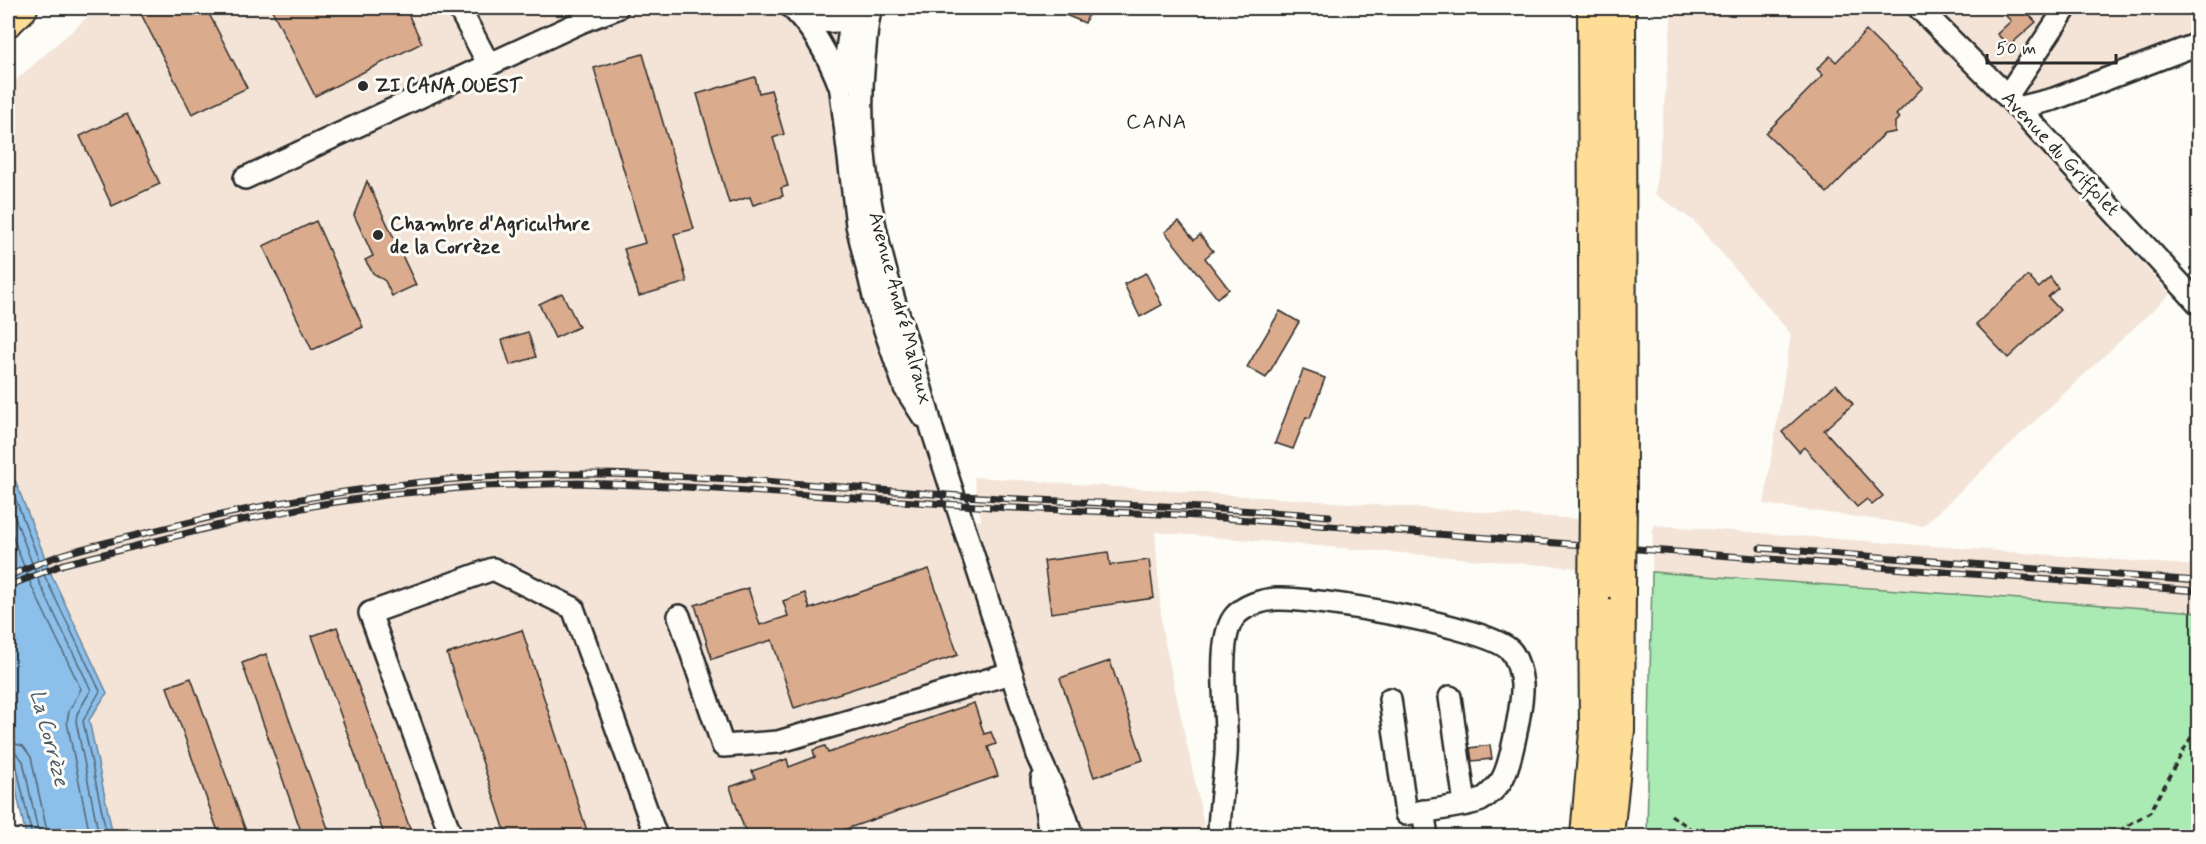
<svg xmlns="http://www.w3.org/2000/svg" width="2206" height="844" font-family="Mynerve,sans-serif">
<rect width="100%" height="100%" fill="#fdfcf7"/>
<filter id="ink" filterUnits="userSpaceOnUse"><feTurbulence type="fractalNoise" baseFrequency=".0167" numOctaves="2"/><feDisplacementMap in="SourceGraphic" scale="12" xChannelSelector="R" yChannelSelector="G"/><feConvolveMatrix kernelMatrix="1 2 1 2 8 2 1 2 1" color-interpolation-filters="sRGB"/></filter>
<g filter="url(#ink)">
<g fill="#f3e4d7">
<path d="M98,8H880L872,65L885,245L960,478L934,476L950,528L981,520L974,477L1580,519L1578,568L1155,532L1162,629L1204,824L1205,836H113L89,720L107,693L52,576L15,480L8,469V87Z"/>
<path d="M1672,8H2198V53L2016,124L2170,294L1923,526L1764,504L1791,334L1694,221L1655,194L1665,96Z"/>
<path d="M1653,525L2198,566V612L1652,572Z"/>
</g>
<path fill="#aaeab3" stroke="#6a8a6f" stroke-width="1.5" d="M1652,572L2198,612V836H1647Z"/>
<path fill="#8cbfe9" stroke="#65849d" stroke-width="1.5" d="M15,480L52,576L107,693L89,720L113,836H26L8,753V486Z"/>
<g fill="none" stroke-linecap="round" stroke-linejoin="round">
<g stroke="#526677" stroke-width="1.5">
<path d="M8,490L13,492L46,579L100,691L83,721L107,836"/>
<path d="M8,499L39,582L91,690L77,714L76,721L99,836"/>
<path d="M8,524L31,585L81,689L69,711L67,722L90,836"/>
<path d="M8,742L23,746L31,757L48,836"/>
<path d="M8,751L16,753L23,761L39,836"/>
<path d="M8,759H13L16,764L32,836"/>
</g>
</g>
<g fill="#dbab8d" stroke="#2b2b2b" stroke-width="1.5">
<path d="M138,8H206L247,88L192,114Z"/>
<path d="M271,8H405L422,43L315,96Z"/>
<path d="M1048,8H1091L1085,23Z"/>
<path d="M1998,8H2022L2036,22L2009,46L1997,34L2011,21Z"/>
<path d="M1866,31L1923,87L1896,115L1899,118L1895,122V132L1884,134L1827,193L1766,133L1823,75L1817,69L1830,56L1836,62Z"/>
<path d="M643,54L694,229L674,234L687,282L639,296L624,249L645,243L594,68Z"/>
<path d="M755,77L759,93L771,90L784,134L773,138L788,186L781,188L783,196L753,205L750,197L729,203L697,94Z"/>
<path d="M127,114L160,184L112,206L80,136Z"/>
<path d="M367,181L416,285L392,296L385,281L373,273L365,260L373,256L354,215Z"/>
<path d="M316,221L363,327L312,350L263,246Z"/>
<path d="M1179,221L1194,240L1200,235L1213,251L1205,258L1229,289L1217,298L1165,232Z"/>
<path d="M1146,273L1162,305L1140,317L1124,284Z"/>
<path d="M2028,276L2039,288L2050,277L2058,288L2048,297L2060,310L2008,358L1976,324Z"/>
<path d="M562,293L579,327L555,338L539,304Z"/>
<path d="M1280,311L1299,322L1266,378L1247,367Z"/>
<path d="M528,332L536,357L510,365L502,340Z"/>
<path d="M1303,370L1325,378L1310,418L1306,417L1293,449L1275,443Z"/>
<path d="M1836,384L1853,404L1824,430L1883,496L1872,505L1867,499L1857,507L1804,447L1799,452L1782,432Z"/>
<path d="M1108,552L1110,565L1149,560L1154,598L1051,613L1044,561Z"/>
<path d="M929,569L958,655L794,708L772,640L712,659L695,605L748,588L760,625L788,616L783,601L805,593L810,609Z"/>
<path d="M337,627L413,837H385L312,636Z"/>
<path d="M522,630L589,837H507L447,654Z"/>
<path d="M266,654L331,837H303L242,663Z"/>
<path d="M1110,661L1143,760L1094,777L1060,678Z"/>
<path d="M191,678L248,837H220L167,687Z"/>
<path d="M974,703L984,734L991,732L996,744L988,747L998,776L823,837H747L730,787L755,778L752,771L787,759L789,767L815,757L813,750L825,746L828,753Z"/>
<path d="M1490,745L1492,759L1472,761L1470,748Z"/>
</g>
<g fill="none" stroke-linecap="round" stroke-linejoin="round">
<defs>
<g id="minor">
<path d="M459,8L489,65"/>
<path d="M792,8C815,30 830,59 841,89"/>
<path d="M853,8L841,91L857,225L875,301L905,388L923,416"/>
<path d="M871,8C866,23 866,41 864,58C856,137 870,221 893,297C906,341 921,384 932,429L1038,755L1064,812L1072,836"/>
<path d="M1919,8L2007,96L2198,303"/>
<path d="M806,22L839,21L863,14"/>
<path d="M2007,96L2066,8"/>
<path d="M2018,108L2054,99L2198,44"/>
<path d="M245,178L583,21L617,8"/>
<path d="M679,616L723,746L778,742L1011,673"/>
<path d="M1450,697L1465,804"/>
<path d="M1042,780L1050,836"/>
<path d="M1423,811L1427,836"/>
<path d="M451,836L370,613L493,569L573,608L656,836"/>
<path d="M1219,836C1219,809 1224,782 1226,755C1229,722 1214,640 1235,616C1245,605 1262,600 1276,599C1314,597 1485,626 1510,650C1517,657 1521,674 1522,684C1523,701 1511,767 1501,781C1497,787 1488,796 1481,800C1473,805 1419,812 1406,814L1390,699"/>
</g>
<g id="highway">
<path d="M1593,8L1595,504"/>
<path d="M1620,8L1621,504"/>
<path d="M8,21L22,8"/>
<path d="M1586,836L1595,732L1594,599"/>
<path d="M1608,836L1619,730L1620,586"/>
</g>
</defs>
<use href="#minor" stroke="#2b2b2b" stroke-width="26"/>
<use href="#highway" stroke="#2b2b2b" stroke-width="34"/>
<g stroke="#2b2b2b" stroke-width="3" stroke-dasharray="6 4.5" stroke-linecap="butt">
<path d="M1671,815L1701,836"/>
<path d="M8,828L10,836"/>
<path d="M2110,836L2150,812L2198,724"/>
</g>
<use href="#minor" stroke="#fdfcf7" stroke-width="21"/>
<use href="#highway" stroke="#fedd96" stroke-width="30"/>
<defs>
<g id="rail">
<path d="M1760,548L2198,581"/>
<path d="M8,576C26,569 45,560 64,554C100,543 138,535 174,526C307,493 442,474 579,474C702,474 825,486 947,495C1075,503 1202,506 1329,516"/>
<path d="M8,586L64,564L232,522L323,504L393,494L484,486L578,483L670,486L992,507L1183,515L2198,591"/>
</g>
</defs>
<use href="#rail" stroke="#2b2b2b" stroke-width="7"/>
<use href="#rail" stroke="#fdfcf7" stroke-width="4.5" stroke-dasharray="14" stroke-linecap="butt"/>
<defs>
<g id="highway-bridge">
<path d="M1620,586L1621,504"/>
<path d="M1594,599L1595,504"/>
</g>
</defs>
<use href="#highway-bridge" stroke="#2b2b2b" stroke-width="34" stroke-linecap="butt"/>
<use href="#highway-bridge" stroke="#fedd96" stroke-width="30"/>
</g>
</g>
<g fill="#2b2b2b" stroke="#fdfcf7" stroke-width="2">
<circle cx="363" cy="86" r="6"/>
<circle cx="378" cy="235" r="6"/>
</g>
<g text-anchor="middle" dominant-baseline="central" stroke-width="6" stroke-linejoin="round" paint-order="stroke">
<g font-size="20" font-weight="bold" fill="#2b2b2b" stroke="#fdfcf7" text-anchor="start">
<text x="375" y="86">ZI CANA OUEST</text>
<text x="390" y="224">Chambre d'Agriculture<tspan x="390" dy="23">de la Corrèze</tspan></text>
</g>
<g font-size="20" fill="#2b2b2b" stroke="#fdfcf7">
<text transform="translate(2060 154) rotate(47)">Avenue du Griffolet</text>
<text transform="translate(900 308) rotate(75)">Avenue André Malraux</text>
</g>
<g font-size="21" letter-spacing="1.5" fill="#2b2b2b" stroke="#fdfcf7">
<text x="1157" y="122">CANA</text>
</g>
<g font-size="21" font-style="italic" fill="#485764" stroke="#fdfcf7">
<text transform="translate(49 738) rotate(75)">La Corrèze</text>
</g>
</g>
<rect width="2206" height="844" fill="none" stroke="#fdfcf7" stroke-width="30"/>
<rect x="15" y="15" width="2176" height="814" fill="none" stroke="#2b2b2b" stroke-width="2" filter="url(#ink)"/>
<path d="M1987 54v9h129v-9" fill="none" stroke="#2b2b2b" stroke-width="3"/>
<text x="1996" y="54" font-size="18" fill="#2b2b2b" stroke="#fdfcf7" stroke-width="4.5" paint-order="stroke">50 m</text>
</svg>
